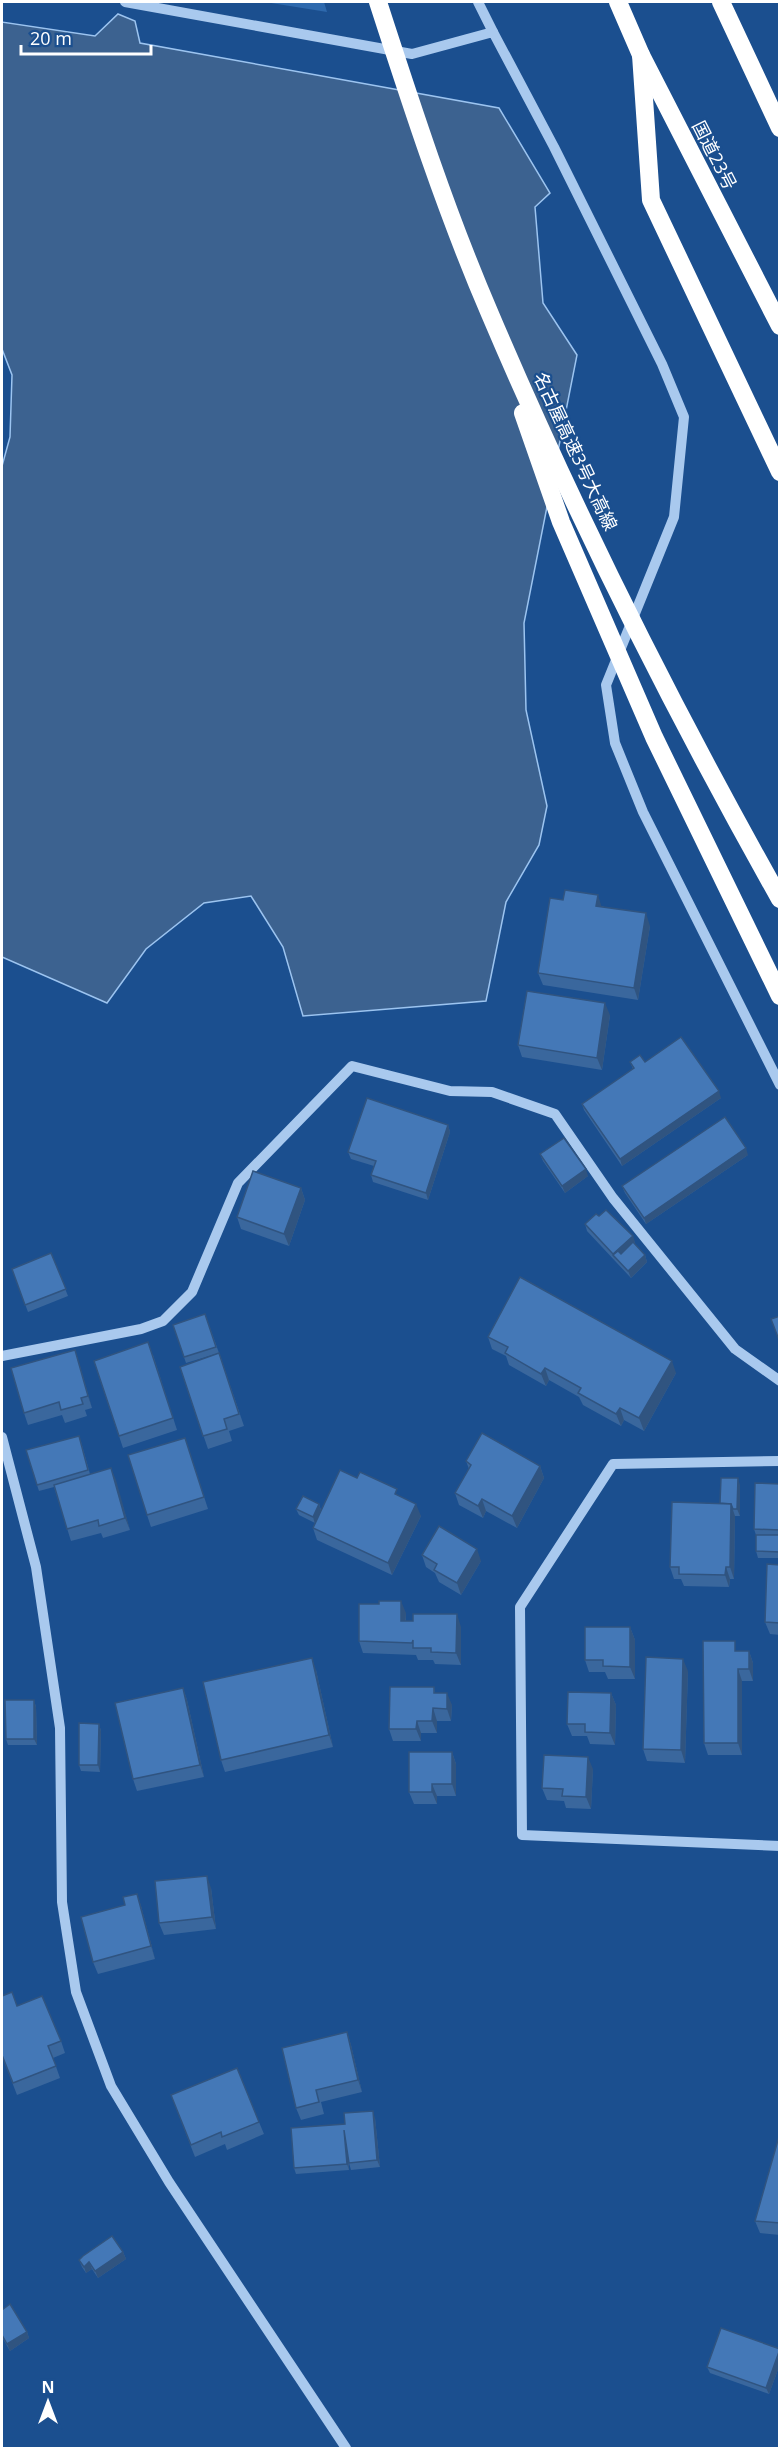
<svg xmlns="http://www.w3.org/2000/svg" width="781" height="2450" font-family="'Open Sans','Noto Sans JP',sans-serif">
<rect width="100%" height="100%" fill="#1b4f8f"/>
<path fill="#2e69ad" d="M265,2H324L327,12Z"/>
<path fill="#3c6290" stroke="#9cc4f0" stroke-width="1.5" d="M118,14L135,21L140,43L499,108L550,193L535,207L543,303L577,355L524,623L526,710L547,806L539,845L506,902L486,1001L303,1016L283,947L251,896L204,903L146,949L107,1003L2,957V466L10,437L12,375L2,349V22L95,36Z"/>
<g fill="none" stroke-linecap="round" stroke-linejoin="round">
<g stroke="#a9c9ee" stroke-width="10">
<path d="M125,2L412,54L493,32L554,147L662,364L684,417L674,517L606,685L615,743L643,812L780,1085"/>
<path d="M478,2L493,32"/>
<path d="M2,1356L141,1329L163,1321L192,1292L238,1183L352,1066L450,1091L492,1092L555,1114L613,1198L735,1349L780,1381"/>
<path d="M2,1437L36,1567L60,1728L62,1902L76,1992L111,2086L169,2182L346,2448"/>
<path d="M780,1461L613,1464L520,1607L522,1835L780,1846"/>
</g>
<g stroke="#fff" stroke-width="18">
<path d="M618,2L641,55L780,326"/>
<path d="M721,2L780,128"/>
<path d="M641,55L651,200L780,472"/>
</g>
<g stroke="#fff" stroke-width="18">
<path d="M378,2C412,107 446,212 490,314C575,514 673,709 780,899"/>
<path d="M523,413L561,522L654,737L780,996"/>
</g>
</g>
<g fill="#3a679d">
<path d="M602,906L650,926L638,1000L543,985L538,973Z"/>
<path d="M610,1015L602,1070L522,1057L518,1045Z"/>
<path d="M630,1062H645L721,1098L622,1166L584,1110L582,1104L633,1069Z"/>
<path d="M448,1125L450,1132L428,1200L373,1182L371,1175L374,1166L351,1159L348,1152Z"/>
<path d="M540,1154L588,1176L565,1193L543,1161Z"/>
<path d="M748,1155L646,1224L625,1193L622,1186Z"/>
<path d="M301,1188L305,1200L289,1246L241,1229L237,1217Z"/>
<path d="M599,1216L635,1242L634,1244L645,1255L647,1262L631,1278L587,1231L585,1224Z"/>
<path d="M51,1253L68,1296L28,1312L12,1269Z"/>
<path d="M205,1314L219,1353L186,1363L173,1325Z"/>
<path d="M488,1337L676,1373L644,1431L624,1420L621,1426L583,1405L579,1397L549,1380L546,1386L509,1365L506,1356L492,1349Z"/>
<path d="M75,1350L92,1408L85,1410L87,1416L65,1423L62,1415L28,1425L24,1413Z"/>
<path d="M219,1353L244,1426L229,1431L232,1441L208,1449L180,1367Z"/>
<path d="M153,1355L177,1430L123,1448L119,1436Z"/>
<path d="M81,1442L90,1474L111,1468L130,1530L103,1538L101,1533L71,1541L54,1487L39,1491L37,1485Z"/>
<path d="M189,1450L208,1509L151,1527L147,1515Z"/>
<path d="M466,1461L540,1466L544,1478L517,1528L486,1511L483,1518L459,1505L455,1493L469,1469Z"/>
<path d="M357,1478L399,1496L421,1516L392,1575L317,1540L313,1528L315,1523L299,1515L296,1509L319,1504L321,1510Z"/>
<path d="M780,1484V1558H758L756,1551V1535L754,1529Z"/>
<path d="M740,1485V1516H735L734,1579H730L729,1587L684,1586L681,1579H674L670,1567L720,1503Z"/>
<path d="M422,1555L481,1561L461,1595L439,1582L435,1573L426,1567Z"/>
<path d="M780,1565V1635L770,1634L765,1622Z"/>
<path d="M379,1604L406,1613V1621L461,1627V1665L435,1664L433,1660H418L416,1655L363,1653L359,1641Z"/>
<path d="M630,1627L635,1640V1679H608L605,1672H589L585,1660Z"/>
<path d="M739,1651H749L753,1663V1681H742V1755H708L704,1743Z"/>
<path d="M316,1670L333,1747L225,1772L221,1760Z"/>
<path d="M688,1671L685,1763L647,1761L643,1749Z"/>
<path d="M434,1687L435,1693L452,1705L451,1721H437V1733H421V1741H393L389,1729Z"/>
<path d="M183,1688L187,1700L204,1777L137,1791L133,1779Z"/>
<path d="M611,1693L616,1705L615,1745L590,1744L587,1736H572L567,1724Z"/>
<path d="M34,1700L36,1707L37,1745H8L6,1739Z"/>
<path d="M99,1724L101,1731L100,1772L81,1771L79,1765Z"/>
<path d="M452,1752L456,1764V1796H437V1804H414L409,1792Z"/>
<path d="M593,1769L591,1809L566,1808L564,1801L547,1800L542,1788Z"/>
<path d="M211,1888L216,1929L164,1935L159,1923Z"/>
<path d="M137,1894L141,1906L155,1959L98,1974L93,1962L125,1905Z"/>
<path d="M2,1996L17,2006L61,2041L65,2053L53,2058L60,2078L17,2095L2,2056Z"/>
<path d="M347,2032L351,2045L362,2092L321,2102L324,2114L301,2120L296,2108Z"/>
<path d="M171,2095L259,2122L264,2134L227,2150L225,2144L195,2157Z"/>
<path d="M375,2118L380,2167L351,2170L349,2163V2170L296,2174L294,2168L345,2124Z"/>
<path d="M780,2133V2235L760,2233L755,2221Z"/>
<path d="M123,2252L126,2259L98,2278L92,2269L86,2273L82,2267L79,2260Z"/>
<path d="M2,2310L27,2332L29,2338L10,2351L2,2337Z"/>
<path d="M780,2349V2364L769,2394L710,2373L707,2367Z"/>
</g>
<g fill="#305480">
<path d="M598,895L602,908L596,906Z"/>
<path d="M646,913L650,926L638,1000L634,988Z"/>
<path d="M605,1003L610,1015L602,1070L597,1058Z"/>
<path d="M719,1091L721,1098L622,1166L620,1159Z"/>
<path d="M448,1125L450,1132L428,1200L426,1193Z"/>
<path d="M746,1148L748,1155L646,1224L644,1218Z"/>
<path d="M586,1169L588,1176L565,1193L562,1186Z"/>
<path d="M301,1188L305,1200L289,1246L284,1234Z"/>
<path d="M633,1236L635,1242L617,1259L613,1255L615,1260L613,1254Z"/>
<path d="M645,1255L647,1262L631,1278L628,1271Z"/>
<path d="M75,1350L79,1362L92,1408L88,1396Z"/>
<path d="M672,1361L676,1373L644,1431L639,1418Z"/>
<path d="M545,1368L549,1380L546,1386L541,1374Z"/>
<path d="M620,1408L624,1420L621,1426L616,1414Z"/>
<path d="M540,1466L544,1478L517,1528L512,1516Z"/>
<path d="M111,1468L116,1480L130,1530L125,1518Z"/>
<path d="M738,1478L740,1485V1516L737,1509Z"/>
<path d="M482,1499L486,1511L483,1518L478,1506Z"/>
<path d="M319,1504L321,1511L315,1524L313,1517Z"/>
<path d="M416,1504L421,1516L392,1575L388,1563Z"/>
<path d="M731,1504L735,1516L734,1579L730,1567Z"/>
<path d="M477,1549L481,1561L461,1595L457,1583Z"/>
<path d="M726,1567L730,1579L729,1587L725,1575Z"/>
<path d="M401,1601L406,1613L405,1633L401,1621Z"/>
<path d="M457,1614L461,1627V1665L456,1653Z"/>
<path d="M630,1627L635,1640V1679L630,1667Z"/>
<path d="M749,1651L753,1663V1681L749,1669Z"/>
<path d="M312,1658L316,1670L333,1747L329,1735Z"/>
<path d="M683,1659L688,1671L685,1763L681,1750Z"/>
<path d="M738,1669L742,1681V1755L738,1743Z"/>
<path d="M183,1688L187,1700L204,1777L200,1765Z"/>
<path d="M447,1693L452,1705L451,1721L447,1709Z"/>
<path d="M611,1693L616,1705L615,1745L610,1733Z"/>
<path d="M34,1700L36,1707L37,1745L34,1739Z"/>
<path d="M433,1708L437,1721V1733L432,1721Z"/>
<path d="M417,1721L421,1733V1741L416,1729Z"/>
<path d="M99,1724L101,1731L100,1772L98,1765Z"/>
<path d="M452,1752L456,1764V1796L452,1784Z"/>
<path d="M588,1757L593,1769L591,1809L586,1797Z"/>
<path d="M432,1784L437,1796V1804L432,1792Z"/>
<path d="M207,1876L211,1888L216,1929L212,1917Z"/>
<path d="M137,1894L141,1906L155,1959L151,1946Z"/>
<path d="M347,2032L351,2045L362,2092L358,2080Z"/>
<path d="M373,2111L375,2118L380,2167L377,2160Z"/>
<path d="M344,2130L347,2136L349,2170L347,2164Z"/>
<path d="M123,2252L126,2259L98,2278L95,2271Z"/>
<path d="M89,2262L92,2269L86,2273L84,2267Z"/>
<path d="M27,2332L29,2338L10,2351L7,2344Z"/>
<path d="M780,2351V2364L769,2394L766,2388Z"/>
</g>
<g fill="#4478b7" stroke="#305480" stroke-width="1.5">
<path d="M565,890L598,895L596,906L646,913L634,988L538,973L550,898L563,900Z"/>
<path d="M527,991L605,1003L597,1058L518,1045Z"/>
<path d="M681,1037L719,1091L620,1159L582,1104L634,1068L630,1062L640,1055L645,1062Z"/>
<path d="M367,1098L448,1125L426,1193L371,1175L376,1161L348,1152Z"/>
<path d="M725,1117L746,1148L644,1218L622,1186Z"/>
<path d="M564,1138L586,1169L562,1186L540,1154Z"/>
<path d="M253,1171L301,1188L284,1234L237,1217Z"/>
<path d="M606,1210L633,1236L613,1254L585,1224L596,1214L599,1216Z"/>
<path d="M633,1242L645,1255L628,1271L613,1255L618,1251L621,1254Z"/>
<path d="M51,1253L66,1289L25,1305L12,1269Z"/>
<path d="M520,1277L672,1361L639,1418L620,1408L616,1414L578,1393L581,1388L545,1368L541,1374L505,1353L508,1347L488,1337Z"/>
<path d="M205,1314L216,1347L184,1357L173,1325Z"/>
<path d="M780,1316V1340H779L771,1319Z"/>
<path d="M148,1342L173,1418L119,1436L94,1361Z"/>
<path d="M75,1350L88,1396L81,1398L83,1404L61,1410L59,1402L24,1413L11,1368Z"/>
<path d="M219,1353L239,1414L224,1419L227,1429L203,1436L180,1367Z"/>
<path d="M482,1433L540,1466L512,1516L482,1499L478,1506L455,1493L471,1465L466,1461Z"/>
<path d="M79,1436L88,1470L37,1485L26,1450Z"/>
<path d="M185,1438L204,1497L147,1515L128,1455Z"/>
<path d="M111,1468L125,1518L99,1526L98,1520L67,1529L54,1485Z"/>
<path d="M340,1470L357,1478L360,1472L397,1489L395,1494L416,1504L388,1563L313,1528Z"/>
<path d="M721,1478H738L737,1509H733L731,1504L720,1503Z"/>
<path d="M755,1483L780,1484V1530L754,1529Z"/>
<path d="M303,1496L319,1504L313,1517L296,1509Z"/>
<path d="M672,1502L731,1504L730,1567H726L725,1575L679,1574V1567H670Z"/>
<path d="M439,1526L477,1549L457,1583L434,1570L437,1564L422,1555Z"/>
<path d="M756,1535H780V1552L756,1551Z"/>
<path d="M767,1564L780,1565V1623L765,1622Z"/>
<path d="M379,1601H401V1621H413V1614H457L456,1653L431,1652V1648H413V1640L412,1643L359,1641V1604H379Z"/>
<path d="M585,1627H630V1667L603,1666V1660H585Z"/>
<path d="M703,1641H735V1651H749V1669H738V1743H704Z"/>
<path d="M646,1657L683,1659L681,1750L643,1749Z"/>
<path d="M312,1658L329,1735L221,1760L203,1682Z"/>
<path d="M390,1687H434V1693H447V1709L433,1708L432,1721H417L416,1729H389Z"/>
<path d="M183,1688L200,1765L133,1779L115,1703Z"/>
<path d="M568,1692L611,1693L610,1733L585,1732V1724H567Z"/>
<path d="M5,1700H34V1739H6Z"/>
<path d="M79,1723L99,1724L98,1765H79Z"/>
<path d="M409,1752H452V1784H432V1792H409Z"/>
<path d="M544,1755L588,1757L586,1797L562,1796L563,1789L542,1788Z"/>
<path d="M207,1876L212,1917L159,1923L155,1881Z"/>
<path d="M137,1894L151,1946L93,1962L81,1917L125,1905L123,1897Z"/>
<path d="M12,1992L17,2006L42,1996L61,2041L48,2046L56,2066L13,2083L2,2055V1996Z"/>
<path d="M347,2032L358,2080L316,2090L319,2102L296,2108L282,2048Z"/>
<path d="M237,2068L259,2122L222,2137L221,2132L191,2145L171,2095Z"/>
<path d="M373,2111L377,2160L349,2163L344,2130L347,2164L294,2168L291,2128L345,2124L344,2113Z"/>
<path d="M780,2133V2223L755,2221Z"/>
<path d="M112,2236L123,2252L95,2271L89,2262L84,2267L79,2260L83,2256Z"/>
<path d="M10,2304L27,2332L7,2344L2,2335V2310Z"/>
<path d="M721,2328L780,2349L766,2388L707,2367Z"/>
</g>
<g text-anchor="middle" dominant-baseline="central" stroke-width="4.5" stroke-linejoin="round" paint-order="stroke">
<g font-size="18" fill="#fff" stroke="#1b4f8f">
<text transform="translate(715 155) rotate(63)">国道23号</text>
<text transform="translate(576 451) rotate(65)">名古屋高速3号大高線</text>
</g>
</g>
<rect width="781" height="2450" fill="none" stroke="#ffffff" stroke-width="6"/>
<g transform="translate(48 2402)" stroke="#1b4f8f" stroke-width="4.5" paint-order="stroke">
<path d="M0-4.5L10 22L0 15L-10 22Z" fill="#ffffff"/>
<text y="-9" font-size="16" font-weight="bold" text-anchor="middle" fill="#ffffff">N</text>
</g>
<path d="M21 45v9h130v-9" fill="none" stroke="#ffffff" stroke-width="3"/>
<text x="30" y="45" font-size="18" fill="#ffffff" stroke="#1b4f8f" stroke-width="4.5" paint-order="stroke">20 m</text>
</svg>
